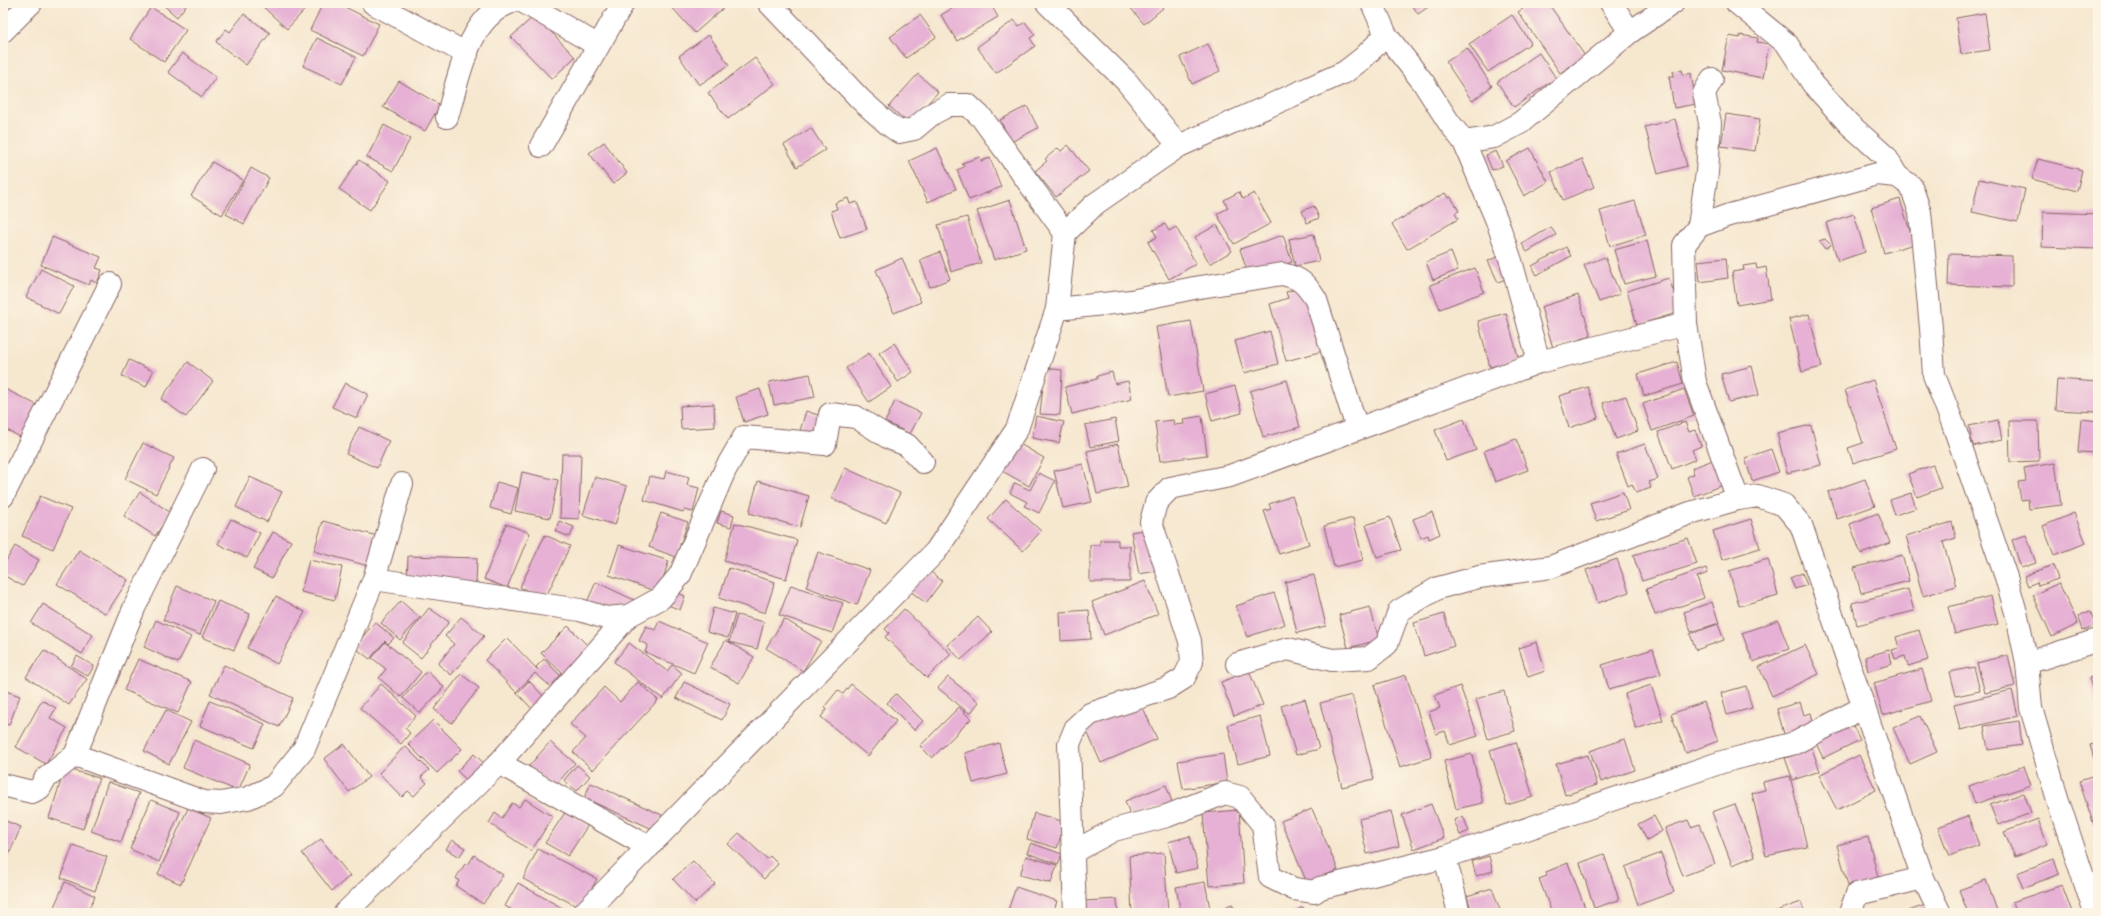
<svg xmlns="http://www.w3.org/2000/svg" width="2101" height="916" font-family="Caveat,sans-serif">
<rect width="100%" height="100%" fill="#fcf5e5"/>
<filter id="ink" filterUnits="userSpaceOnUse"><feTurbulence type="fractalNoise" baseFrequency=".025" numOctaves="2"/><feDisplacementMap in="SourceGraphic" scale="8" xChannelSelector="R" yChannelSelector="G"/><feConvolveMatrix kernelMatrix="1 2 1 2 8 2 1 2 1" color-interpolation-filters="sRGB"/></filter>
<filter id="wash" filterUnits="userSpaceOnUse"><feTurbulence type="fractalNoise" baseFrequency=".012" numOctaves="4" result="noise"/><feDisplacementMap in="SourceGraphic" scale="16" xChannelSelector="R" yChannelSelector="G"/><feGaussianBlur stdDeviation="0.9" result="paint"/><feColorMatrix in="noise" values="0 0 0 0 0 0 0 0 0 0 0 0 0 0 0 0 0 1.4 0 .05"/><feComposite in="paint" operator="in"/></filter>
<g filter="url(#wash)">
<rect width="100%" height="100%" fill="#f6e7cf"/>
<g id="blocks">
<g fill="#e6b1d4">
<path d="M161,3H188L177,17Z"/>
<path d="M259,3H311L287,29Z"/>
<path d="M323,3H337L379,24L363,56L310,30Z"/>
<path d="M668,3H729L695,33Z"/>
<path d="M950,3H990L998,17L957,41L941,15L953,8Z"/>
<path d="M1132,3H1158L1163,8L1144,24L1129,6Z"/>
<path d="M1411,3H1434L1418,14Z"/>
<path d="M1531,3H1548L1585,56L1560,73L1518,12Z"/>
<path d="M151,7L186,30L164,62L130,39Z"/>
<path d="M1985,13L1990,50L1961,54L1956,18Z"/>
<path d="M244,14L270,33L246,65L216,42L226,29L230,32Z"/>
<path d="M535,15L575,57L552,79L511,37Z"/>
<path d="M920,15L936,37L906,58L890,37Z"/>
<path d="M1512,15L1531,43L1488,72L1469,44Z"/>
<path d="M1014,20L1019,26L1025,22L1035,35L1030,38L1035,46L996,73L977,47Z"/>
<path d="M709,35L729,65L699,85L679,56Z"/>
<path d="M1740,35L1758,38L1757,42L1769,44L1763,78L1722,70L1729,36L1740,38Z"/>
<path d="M317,38L356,57L342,84L303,66Z"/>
<path d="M1208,44L1220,71L1192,84L1180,57Z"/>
<path d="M1467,48L1492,86L1472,101L1446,62Z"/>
<path d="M182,53L216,77L202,97L168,72Z"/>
<path d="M1539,53L1556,78L1514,107L1497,82Z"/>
<path d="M755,58L775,84L728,119L708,93Z"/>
<path d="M1682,70L1683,75L1691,73L1696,104L1674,108L1669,76H1674L1673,71Z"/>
<path d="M918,74L938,92L909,124L889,106Z"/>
<path d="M399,81L440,105L425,131L383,107Z"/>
<path d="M1027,106L1038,128L1011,142L1000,120Z"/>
<path d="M1726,114L1760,119L1755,151L1721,146Z"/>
<path d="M1675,119L1687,166L1658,174L1645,127Z"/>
<path d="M384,125L410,139L393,171L367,157Z"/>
<path d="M811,128L825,150L797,167L784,145Z"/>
<path d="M604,142L627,173L613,184L589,153Z"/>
<path d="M1068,145L1089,171L1056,197L1035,171L1047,161L1045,159L1058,148L1061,151Z"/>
<path d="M937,148L956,189L928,202L909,161Z"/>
<path d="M1530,148L1548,182L1524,196L1506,161Z"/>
<path d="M1496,151L1503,166L1492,170L1486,155Z"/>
<path d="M980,157L981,161L990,158L1001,187L969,200L957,170L964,167L962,163Z"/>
<path d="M1582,159L1594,187L1563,200L1551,172Z"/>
<path d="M2038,159L2082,170L2077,191L2032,179Z"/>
<path d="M359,160L390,181L370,210L339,189Z"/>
<path d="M212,162L243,180L222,215L191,196Z"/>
<path d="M251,168L269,178L244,224L226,214Z"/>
<path d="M1979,179L2025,189L2018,222L1972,212Z"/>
<path d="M1239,192L1243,199L1254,193L1271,223L1234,244L1217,214L1228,208L1224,200Z"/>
<path d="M1445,193L1448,198L1451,197L1459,211L1455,213L1458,219L1407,249L1392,224Z"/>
<path d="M848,198L850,204L857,202L867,229L840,238L831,211L837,209L835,203Z"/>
<path d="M1900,199L1914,244L1884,253L1871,208Z"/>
<path d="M1010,200L1026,249L994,260L977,211Z"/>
<path d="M1635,201L1646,235L1610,246L1600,211Z"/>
<path d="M1314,206L1319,218L1307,223L1302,211Z"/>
<path d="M2043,212L2098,214V249L2042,247Z"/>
<path d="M1854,214L1865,252L1838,261L1826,223Z"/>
<path d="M967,217L981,263L951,272L938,225Z"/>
<path d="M1165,224L1169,231L1176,227L1196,264L1169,279L1148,242L1157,237L1153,230Z"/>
<path d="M1217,225L1232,251L1210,264L1195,237Z"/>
<path d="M1551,227L1556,235L1527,252L1522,244Z"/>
<path d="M1314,234L1319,261L1295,266L1289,239Z"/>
<path d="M1283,235L1292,262L1249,277L1240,249Z"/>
<path d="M52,237L101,257L96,268L102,270L97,283L91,280L89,285L41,265Z"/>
<path d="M1825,239L1831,245L1825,249L1819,241Z"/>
<path d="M1647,241L1656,276L1624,284L1614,250Z"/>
<path d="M1566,247L1571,256L1537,275L1532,266Z"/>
<path d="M940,252L950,279L930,287L920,260Z"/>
<path d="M1451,252L1458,270L1433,280L1426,262Z"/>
<path d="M1949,254L2012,256V287L1948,285Z"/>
<path d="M1501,255L1511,277L1498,282L1488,261Z"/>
<path d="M1605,257L1620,294L1599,302L1584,265Z"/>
<path d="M902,258L921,302L894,313L876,270Z"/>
<path d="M1726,258L1728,278L1700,282L1698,261Z"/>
<path d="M1756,264L1757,269L1766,267L1771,299L1737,305L1732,272L1744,270L1743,266Z"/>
<path d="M1475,268L1484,292L1440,309L1430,285Z"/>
<path d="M41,269L74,286L59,314L26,297Z"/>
<path d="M1669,278L1680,312L1637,325L1627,291Z"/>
<path d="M1299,288L1307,294L1323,351L1286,361L1270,304L1288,298L1286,292Z"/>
<path d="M1578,295L1591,336L1553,348L1541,307Z"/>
<path d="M1506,313L1519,360L1490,367L1478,321Z"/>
<path d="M1809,314L1822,367L1802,372L1789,319Z"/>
<path d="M1191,321L1203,391L1168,397L1156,327Z"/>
<path d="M1270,331L1278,364L1244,373L1235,341Z"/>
<path d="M894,343L913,372L898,382L879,353Z"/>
<path d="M869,353L891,387L869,402L846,368Z"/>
<path d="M129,360L153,371L146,387L122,376Z"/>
<path d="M188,362L213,381L186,417L161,399Z"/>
<path d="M1677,362L1683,384L1644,396L1638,374Z"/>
<path d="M1752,366L1759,395L1729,402L1721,374Z"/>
<path d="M1045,368L1062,370L1060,415L1040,414Z"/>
<path d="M1112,372L1115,384L1128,381L1132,399L1072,414L1065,387L1097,379V376Z"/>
<path d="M810,374L815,397L774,405L769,382Z"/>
<path d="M2057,379L2098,382V412L2055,410Z"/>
<path d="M1287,380L1300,427L1263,437L1250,391Z"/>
<path d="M1873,380L1896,449L1853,463L1848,448L1863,443L1845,390Z"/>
<path d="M345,383L368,394L357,418L332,407Z"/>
<path d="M1235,386L1242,413L1212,421L1205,394Z"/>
<path d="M1588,387L1598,418L1569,428L1559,396Z"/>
<path d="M3,388L45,409L28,441L3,428Z"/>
<path d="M760,389L768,414L744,422L736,397Z"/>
<path d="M1684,389L1694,416L1652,431L1643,404Z"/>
<path d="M1626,396L1638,431L1616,439L1603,403Z"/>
<path d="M895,401L921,413L910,434L885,422Z"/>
<path d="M714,404L715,427L681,429L680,406Z"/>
<path d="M806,411L824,417L816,439L799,434Z"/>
<path d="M1036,416L1064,422L1059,443L1032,438Z"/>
<path d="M1202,416L1207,455L1160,461L1155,422L1173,420L1174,425L1184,424L1183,419Z"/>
<path d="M1115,419L1119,441L1090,447L1085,425Z"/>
<path d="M1464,419L1476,450L1446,461L1435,430Z"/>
<path d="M2081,419L2098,421V453L2078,452Z"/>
<path d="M1998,420L2002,440L1973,446L1969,426Z"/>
<path d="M2009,421H2038L2039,461L2010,462Z"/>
<path d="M1685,422L1689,432L1695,430L1701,446L1692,450L1696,459L1672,469L1658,432Z"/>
<path d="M1811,425L1821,465L1787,473L1777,433Z"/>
<path d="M359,427L389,441L377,468L346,454Z"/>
<path d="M1516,439L1528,470L1495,482L1484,451Z"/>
<path d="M143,443L174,458L156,494L125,479Z"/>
<path d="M1018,443L1044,458L1029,486L1002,471Z"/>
<path d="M1118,444L1128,487L1097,494L1087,451Z"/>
<path d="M1645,444L1658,479L1649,482L1651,488L1636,493L1632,484L1628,486L1616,454Z"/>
<path d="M1771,449L1779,472L1752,481L1745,458Z"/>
<path d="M562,454H581L579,519L560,518Z"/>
<path d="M1713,460L1723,485L1694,496L1687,477L1694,474L1692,468Z"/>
<path d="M2055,463L2061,505L2029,509L2028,499L2021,500L2018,482L2026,481L2024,468Z"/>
<path d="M1083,464L1092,502L1063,508L1054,471Z"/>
<path d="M1933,465L1941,488L1917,497L1908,474Z"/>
<path d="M845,468L900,493L886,523L831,498Z"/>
<path d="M666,471L689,477L687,485L699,488L693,512L684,510L683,512L644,500L650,476L664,479Z"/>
<path d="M522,472L558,480L550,518L515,511Z"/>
<path d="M1039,473L1055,481L1039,513L1024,506L1027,502L1010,493L1015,483L1030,490Z"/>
<path d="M250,477L282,492L267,522L236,507Z"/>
<path d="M595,477L627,486L615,525L583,515Z"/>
<path d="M1865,479L1875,506L1837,519L1828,492Z"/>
<path d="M758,481L809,496L800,527L749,513Z"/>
<path d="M497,482L518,488L511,514L490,508Z"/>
<path d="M140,492L171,513L155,536L124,516Z"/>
<path d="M1623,492L1629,510L1596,521L1590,503Z"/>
<path d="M1911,493L1916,508L1895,515L1890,500Z"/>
<path d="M40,496L71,509L53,549L22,536Z"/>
<path d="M1292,496L1309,544L1279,554L1264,511L1271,509L1269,504Z"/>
<path d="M1006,499L1041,531L1023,551L988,519Z"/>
<path d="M721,511L734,515L731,527L717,523Z"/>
<path d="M1432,512L1440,534L1429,539L1428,535L1421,538L1413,519Z"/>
<path d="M661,513L688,522L676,557L649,547Z"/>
<path d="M1878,513L1890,543L1861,554L1850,524Z"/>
<path d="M2074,513L2086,543L2054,555L2043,526Z"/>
<path d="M1390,517L1401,550L1377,557L1366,525Z"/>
<path d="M1353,518L1363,560L1334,567L1324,526Z"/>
<path d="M231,519L260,533L247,558L218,544Z"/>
<path d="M1751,519L1760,548L1722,560L1713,531Z"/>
<path d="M323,521L381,537L372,567L314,551Z"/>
<path d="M559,521L574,527L570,537L555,531Z"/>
<path d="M1952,522L1956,538L1943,542L1956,586L1923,596L1906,536Z"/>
<path d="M735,523L797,540L786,579L724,561Z"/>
<path d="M506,524L530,533L507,588L484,579Z"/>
<path d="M1149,529L1157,571L1139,574L1131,532Z"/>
<path d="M273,532L291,541L272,578L253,569Z"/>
<path d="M545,535L570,546L545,599L520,587Z"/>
<path d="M2026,535L2036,563L2021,568L2012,540Z"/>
<path d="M1688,538L1697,564L1642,581L1633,555Z"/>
<path d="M1100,540H1118V546H1130V582H1090V545H1100Z"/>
<path d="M619,545L669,561L658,592L609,575Z"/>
<path d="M15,546L39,560L23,586L3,575V566Z"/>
<path d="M79,550L128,580L106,614L57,584Z"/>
<path d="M818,552L870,570L857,605L806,587Z"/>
<path d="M1902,555L1909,581L1861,593L1854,568Z"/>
<path d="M408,556L477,558L476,584L407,582Z"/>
<path d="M1617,559L1629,592L1598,603L1586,570Z"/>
<path d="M1768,559L1778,595L1739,606L1729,571Z"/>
<path d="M309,560L342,567L335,600L301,592Z"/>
<path d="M2053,565L2058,579L2038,586L2037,582L2028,586L2024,576Z"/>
<path d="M729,568L775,582L765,613L719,598Z"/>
<path d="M1706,568L1708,573L1697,577L1704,598L1655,615L1646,589Z"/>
<path d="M927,569L942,581L926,603L910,591Z"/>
<path d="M1802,573L1807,585L1795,589L1790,578Z"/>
<path d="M1314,575L1326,626L1297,633L1285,582Z"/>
<path d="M1145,581L1158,614L1104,635L1092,602Z"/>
<path d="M596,582L634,600L627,613L617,616L587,602Z"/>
<path d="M2059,583L2078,624L2052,637L2033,595Z"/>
<path d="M791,585L843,603L832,633L779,615Z"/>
<path d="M177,586L214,601L200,635L163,620Z"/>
<path d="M1908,589L1914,611L1857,625L1852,603Z"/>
<path d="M671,590L685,596L680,610L666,604Z"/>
<path d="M1274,593L1285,624L1247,637L1236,606Z"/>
<path d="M276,596L305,612L277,664L247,648Z"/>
<path d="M1991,596L1998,624L1955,634L1948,607Z"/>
<path d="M218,601L250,614L234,650L202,637Z"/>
<path d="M401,601L420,618L400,640L381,623Z"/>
<path d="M1712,602L1719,623L1691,632L1684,612Z"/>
<path d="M43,604L93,635L82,654L31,623Z"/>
<path d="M1370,607L1379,640L1348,648L1339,615Z"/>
<path d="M429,608L449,622L421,658L402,643Z"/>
<path d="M713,608L735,614L728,638L707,632Z"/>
<path d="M904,609L951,654L927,678L885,637L889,633L885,629Z"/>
<path d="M1089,610L1091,639L1061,641L1060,612Z"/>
<path d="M2090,611L2096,625L2083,630L2078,616Z"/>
<path d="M1444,614L1454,646L1424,656L1414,623Z"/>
<path d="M737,615L764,622L757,649L729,642Z"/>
<path d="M461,617L484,636L451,675L438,664L454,644L445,636Z"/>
<path d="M978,617L992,632L961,660L947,645Z"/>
<path d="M784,619L821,641L803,671L766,648Z"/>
<path d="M156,620L191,637L178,663L144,647Z"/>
<path d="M1778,620L1789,649L1753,662L1742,633Z"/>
<path d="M659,621L708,642L694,673L645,652L648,645L639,641L646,626L655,630Z"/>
<path d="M375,622L394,638L388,644L385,641L370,659L354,647Z"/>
<path d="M1718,624L1724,640L1696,650L1690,634Z"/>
<path d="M568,626L591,649L564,675L541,653Z"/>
<path d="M1919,630L1928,660L1908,666L1905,656L1895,659L1892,650L1899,648L1896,637Z"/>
<path d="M507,638L538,670L536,667L544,659L566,681L556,691L535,673L516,692L485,660Z"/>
<path d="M726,640L754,657L739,683L710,667Z"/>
<path d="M385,642L421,672L401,697L379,678L386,669L372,658Z"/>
<path d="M1537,642L1545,671L1528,677L1519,648Z"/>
<path d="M629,643L667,671L672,665L682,673L663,699L614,662Z"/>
<path d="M1805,645L1819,674L1772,696L1759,667Z"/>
<path d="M1653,649L1661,674L1609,689L1602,665Z"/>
<path d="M44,650L87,679L69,705L26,677Z"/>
<path d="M1889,650L1892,664L1868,671L1865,657Z"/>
<path d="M2008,655L2015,686L1985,693L1977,663Z"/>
<path d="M77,656L94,666L88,676L71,666Z"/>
<path d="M138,659L192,682L178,713L124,690Z"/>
<path d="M224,665L293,698L279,727L210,694Z"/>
<path d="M1974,667L1980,691L1956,696L1950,672Z"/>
<path d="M1922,669L1931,701L1883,715L1874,683Z"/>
<path d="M427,671L444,687L420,713L403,698Z"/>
<path d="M1249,671L1263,705L1234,716L1221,682Z"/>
<path d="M461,674L479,688L452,723L434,709Z"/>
<path d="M1406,675L1432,757L1400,767L1374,685Z"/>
<path d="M2098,675V708L2089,678Z"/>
<path d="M948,677L979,702L970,714L938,688Z"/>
<path d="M529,681L548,701L536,713L517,693Z"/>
<path d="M638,682L658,700L593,770L573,752L586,738L570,724L604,687L620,702Z"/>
<path d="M684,682L730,704L722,720L676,698Z"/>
<path d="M381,684L416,716L405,728L410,733L401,744L360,708Z"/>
<path d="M851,684L896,721L868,756L821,717L827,709L825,706L838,690L843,694Z"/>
<path d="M1651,685L1663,720L1636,729L1625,694Z"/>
<path d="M1460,686L1478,736L1450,745L1445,731L1436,734L1429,712L1440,708L1435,695Z"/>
<path d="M1746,686L1752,708L1727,715L1721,693Z"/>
<path d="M3,690L20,696L9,725L3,723Z"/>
<path d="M2012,690L2018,716L1960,730L1954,704Z"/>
<path d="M1504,691L1515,731L1488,739L1476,699Z"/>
<path d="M896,694L923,721L914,730L887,703Z"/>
<path d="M1352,695L1374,779L1342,787L1320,703Z"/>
<path d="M1305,699L1319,749L1296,755L1281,706Z"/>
<path d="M42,700L56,708L50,718L67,728L46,764L16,747Z"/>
<path d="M210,701L265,724L254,748L200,726Z"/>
<path d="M1704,702L1718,741L1686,753L1671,714Z"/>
<path d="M1800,702L1804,715L1811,713L1815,728L1785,737L1777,709Z"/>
<path d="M1141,703L1157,739L1101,763L1085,727Z"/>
<path d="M959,707L971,719L932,758L920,746Z"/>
<path d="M166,710L191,722L169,764L144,751Z"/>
<path d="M1260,716L1270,756L1238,764L1228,725Z"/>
<path d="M1920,716L1937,752L1910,764L1893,728Z"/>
<path d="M433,720L462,749L437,773L408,744Z"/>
<path d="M1850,720L1860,740L1823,758L1814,739Z"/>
<path d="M2019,721L2022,745L1988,750L1984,726Z"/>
<path d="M1625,739L1635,770L1601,782L1590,751Z"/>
<path d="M194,740L250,764L238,791L183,768Z"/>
<path d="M550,742L575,763L554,787L529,766Z"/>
<path d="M1516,742L1533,797L1507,805L1490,750Z"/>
<path d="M999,743L1007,774L973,783L965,753Z"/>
<path d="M2098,743V766H2096L2090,745Z"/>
<path d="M344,744L369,777L349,792L324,759Z"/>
<path d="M405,746L429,770L421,777L427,783L414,796L408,791L402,797L379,773Z"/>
<path d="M1811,746L1820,771L1793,780L1785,758L1798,754L1797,751Z"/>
<path d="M474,754L489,768L472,785L457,771Z"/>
<path d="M1223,754L1227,782L1183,789L1178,761Z"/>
<path d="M1472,754L1483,803L1456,809L1444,761Z"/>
<path d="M1588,755L1597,785L1565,795L1556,764Z"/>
<path d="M1859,755L1876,790L1837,810L1819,775Z"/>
<path d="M577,765L590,776L577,791L564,780Z"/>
<path d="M2024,766L2031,785L1975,804L1969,786Z"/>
<path d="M65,768L99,778L83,829L49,818Z"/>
<path d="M2098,775V837L2079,781Z"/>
<path d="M1790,776L1807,847L1766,856L1752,793L1765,790L1763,782Z"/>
<path d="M108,782L139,793L121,842L91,831Z"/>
<path d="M591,783L662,815L655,830L584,798Z"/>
<path d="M1166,785L1172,802L1131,817L1125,801Z"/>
<path d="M2024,793L2031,813L1998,825L1990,805Z"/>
<path d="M525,799L553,817L531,851L489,823L495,813L502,818L512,803L519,807Z"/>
<path d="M151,800L180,812L159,862L130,849Z"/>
<path d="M1431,804L1444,838L1414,849L1402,815Z"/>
<path d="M1735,804L1755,856L1732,865L1712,812Z"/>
<path d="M188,808L211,818L181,884L158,874Z"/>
<path d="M1312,809L1338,870L1307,883L1281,821Z"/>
<path d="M1239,810L1244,883L1209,886L1203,813Z"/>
<path d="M566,811L588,825L568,856L545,843Z"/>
<path d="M1391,811L1399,846L1367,854L1359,819Z"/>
<path d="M1034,813L1065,822L1057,848L1027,839Z"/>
<path d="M1463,816L1469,831L1460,835L1454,820Z"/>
<path d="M1654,816L1662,831L1647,840L1638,824Z"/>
<path d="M1968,816L1979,845L1949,856L1938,827Z"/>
<path d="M2038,819L2047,844L2015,857L2004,832Z"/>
<path d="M3,820L21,827L6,861L3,859Z"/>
<path d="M1688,820L1691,827L1700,824L1715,864L1683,876L1665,828Z"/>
<path d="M739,833L767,859L770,856L778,864L764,879L728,844Z"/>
<path d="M1190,836L1198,868L1176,873L1168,842Z"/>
<path d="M1868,837L1879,881L1849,889L1837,845Z"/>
<path d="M321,839L350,876L332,891L302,853Z"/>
<path d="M452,840L465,848L459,857L446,849Z"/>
<path d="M1031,843L1062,854L1058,864L1027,853Z"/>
<path d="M73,845L107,857L95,891L61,878Z"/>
<path d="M538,849L597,879L581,908L523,879Z"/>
<path d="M1164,853L1168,913H1132L1129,856Z"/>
<path d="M1661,853L1674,892L1638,905L1625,867Z"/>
<path d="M1604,854L1619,900L1594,908L1580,863Z"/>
<path d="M474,855L503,875L483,904L456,886L459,881L456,878L465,864L468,865Z"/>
<path d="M1026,856L1057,865L1051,883L1020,875Z"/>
<path d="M1489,856L1493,871L1476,876L1472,861Z"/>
<path d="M2054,859L2059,874L2023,888L2017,873Z"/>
<path d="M693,861L715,884L695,903L673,879Z"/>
<path d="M1568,863L1586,910L1580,913H1552L1539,879L1547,876L1546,872Z"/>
<path d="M1986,880L1998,913H1968L1959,890Z"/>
<path d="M65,882L95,896L87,913H61L53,909Z"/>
<path d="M1205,882L1210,909L1181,913L1176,887Z"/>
<path d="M518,883L571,913H517L505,906Z"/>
<path d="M2062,885L2072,912L2016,913L2012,902Z"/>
<path d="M1016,887L1057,901L1053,913H1007Z"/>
<path d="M1492,888L1501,913H1472L1467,896Z"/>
<path d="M1117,899L1118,913H1085V901Z"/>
<path d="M1801,902L1805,913H1771Z"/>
<path d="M1232,904L1236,913H1210Z"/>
<path d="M1928,904L1931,913H1903Z"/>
<path d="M1303,907L1306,913H1290Z"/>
</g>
</g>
</g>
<g filter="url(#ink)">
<use href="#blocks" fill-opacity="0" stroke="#866564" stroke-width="1"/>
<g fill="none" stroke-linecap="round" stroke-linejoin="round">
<defs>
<g id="minor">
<path d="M373,3L467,54"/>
<path d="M525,3L597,45"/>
<path d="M769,3L861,100L888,124L899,132L914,129L932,114L949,105H968L982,118L1065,233"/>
<path d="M1047,3L1127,82L1179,146"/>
<path d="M1611,3L1630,32"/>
<path d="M1737,3L1787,44L1813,84L1849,124L1886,157L1897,176"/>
<path d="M3,31L31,3"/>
<path d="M1386,35L1423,82L1448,121L1464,142L1494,137L1520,123L1630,32L1673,3"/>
<path d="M447,117C459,79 467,19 509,3"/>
<path d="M1464,142L1497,221L1511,261L1539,362"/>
<path d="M541,146L623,3"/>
<path d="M1699,226L1707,173L1710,123L1704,93L1712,79"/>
<path d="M1057,309L1131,301L1194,288L1282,274C1301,278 1306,284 1316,300L1357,428"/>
<path d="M3,496L110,284"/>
<path d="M1738,499L1695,382L1686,324L1684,245L1699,226L1726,216L1877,174L1897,176L1911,186L1920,212L1931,328L1934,375L1953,424L2006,577L2017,616L2027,663L2031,708L2058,801L2095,913"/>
<path d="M374,579L580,610L606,618L628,616L661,598L680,575L725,470L744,437L825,444L830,414L856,417L889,438L907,445L923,462"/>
<path d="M2027,663L2098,640"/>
<path d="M1237,664L1288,649L1332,660L1369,658L1387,644L1399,611L1438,588L1479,577L1551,567L1690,513L1738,499L1758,496L1784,505L1801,525L1923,878L1940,913"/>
<path d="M75,755L204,802L221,803L248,798L274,786L304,749L374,579L402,484"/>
<path d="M499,763L649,847"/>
<path d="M3,785L32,792L40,788L45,779L75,755L135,606L203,469"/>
<path d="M1073,852L1114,830L1167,816L1225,793L1240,797L1263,825L1270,877L1294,889L1315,892L1320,888L1445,857L1459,913"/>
<path d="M1445,857L1722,762L1795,743L1864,707"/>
<path d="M345,913L499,763L628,616"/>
<path d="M584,913L936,551L1017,429L1057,309L1065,233L1095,204L1179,146L1345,72L1363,58L1386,35L1372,3"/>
<path d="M1075,913L1069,744L1076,727L1090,714L1168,688L1184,678L1192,662L1190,641L1151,522L1156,503L1170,488L1230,476L1539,362L1686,324"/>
<path d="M1850,913L1857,894L1923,878"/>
</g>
</defs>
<use href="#minor" stroke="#866564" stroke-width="24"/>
<use href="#minor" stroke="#fff" stroke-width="22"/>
</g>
</g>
<rect width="2101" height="916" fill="none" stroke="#fcf5e5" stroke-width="16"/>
</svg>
